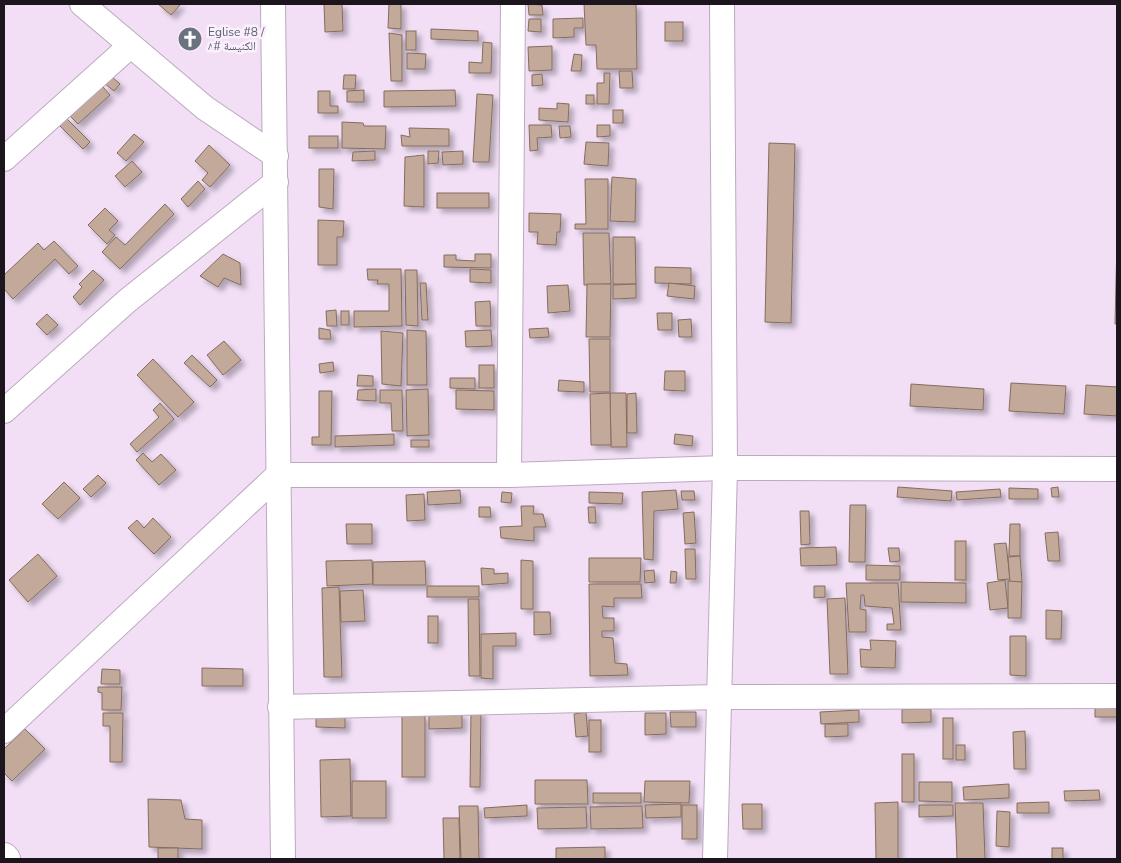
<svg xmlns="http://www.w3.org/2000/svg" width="1121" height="863" font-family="'Nunito Sans','Noto Naskh Arabic',sans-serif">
<defs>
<filter id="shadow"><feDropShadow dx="4.5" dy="4.5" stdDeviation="2.5" flood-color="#0004"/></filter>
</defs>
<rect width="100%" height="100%" fill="#f2dff6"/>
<g fill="#c3a999" stroke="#856c5e" filter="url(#shadow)">
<path d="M158,4H181L171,15Z"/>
<path d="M324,4H342L343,31L325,32Z"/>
<path d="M389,4H401V29L388,28Z"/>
<path d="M528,4L542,5L543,15H529Z"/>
<path d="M584,4H636L637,69H597L596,45H586Z"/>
<path d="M583,18V28H574V37L553,38V19Z"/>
<path d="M529,19H541V32L528,31Z"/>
<rect x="665" y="22" width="18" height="19"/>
<path d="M431,29L478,31V41L431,39Z"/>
<rect x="406" y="31" width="10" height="19"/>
<path d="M389,33L402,35V81H391Z"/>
<path d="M483,42L492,43L491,73H469V62L482,63Z"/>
<path d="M552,46V70L529,71L528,47Z"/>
<path d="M407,53L426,54L425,69H407Z"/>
<path d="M574,54L582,55L581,71H571Z"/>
<path d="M619,71H632L633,88H620Z"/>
<path d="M604,73H610L609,104H597V83H604Z"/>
<path d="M542,74L543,85L532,86V75Z"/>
<path d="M344,75H356L355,89H343Z"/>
<path d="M111,76L120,84L114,91L104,83Z"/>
<path d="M103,87L110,95L78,124L70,116Z"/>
<path d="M364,90V102H347V91Z"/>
<path d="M455,90L456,106L384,107V91Z"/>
<path d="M318,91H330V106H338V113H318Z"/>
<path d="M477,94L493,95L489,162H473Z"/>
<rect x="586" y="95" width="8" height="9"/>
<path d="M557,103L569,104L568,122L539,120V108L557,109Z"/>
<rect x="613" y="110" width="10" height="13"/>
<path d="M66,118L90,142L83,149L59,125Z"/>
<path d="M342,122L363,123L364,126H386L385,149L342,148Z"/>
<path d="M529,125H551L552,137L537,138L538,150L530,151Z"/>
<path d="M597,125H610V136L597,137Z"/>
<path d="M559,126H570L571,137L560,138Z"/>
<path d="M409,128L449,129V146H402L401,135L410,137Z"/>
<path d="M134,134L144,142L126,161L117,153Z"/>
<rect x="309" y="136" width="29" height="12"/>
<path d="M586,142L609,143L608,166L584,164Z"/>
<path d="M769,143L795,144L791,323L765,322Z"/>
<path d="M209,145L230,165L210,187L202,180L208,173L195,161Z"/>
<path d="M375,151V160L352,161L353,152Z"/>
<path d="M428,151H439L438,163L428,164Z"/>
<path d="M463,151V164L443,165L442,152Z"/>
<path d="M424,155V207L404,206L405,157Z"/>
<path d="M132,161L142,172L125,187L115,176Z"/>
<path d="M319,169H334L333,209L319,207Z"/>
<path d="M612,177L636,179L635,222L610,221Z"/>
<path d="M585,179H608V229H575V224H586Z"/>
<path d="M198,181L205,189L188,207L181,199Z"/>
<rect x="437" y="193" width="52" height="15"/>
<path d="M165,204L174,214L120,269L102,252L116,237L125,245Z"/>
<path d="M105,208L118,221L109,230L115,235L107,244L88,225Z"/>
<path d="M529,213L561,214L560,232H557L556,245L537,244L538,232H529Z"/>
<path d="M318,220L344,221L343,237H337V265H318Z"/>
<path d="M583,233H609L611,284L584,285Z"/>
<path d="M613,237H635L636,284H613Z"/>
<path d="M54,241L78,266L69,274L55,259L13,299L4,289V275L38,243L44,250Z"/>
<path d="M1117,241V324H1115Z"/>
<path d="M223,254L240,263L241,285L224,278L218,287L200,276Z"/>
<path d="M475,254H491V268L444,267V255H456V260L475,261Z"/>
<path d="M655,267L691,268V284L655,283Z"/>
<path d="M367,269H401L402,326L354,327V311H389V284H377L378,280H368Z"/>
<path d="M470,269L491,270V283L470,282Z"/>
<path d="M93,270L104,280L80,305L73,297L82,287L79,284Z"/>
<path d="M405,270H417L418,326L406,325Z"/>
<path d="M420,283H426L428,320H422Z"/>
<path d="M669,283L695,286L694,299L667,296Z"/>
<path d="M587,284H611L610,337H586Z"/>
<path d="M636,284V298L613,299V285Z"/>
<path d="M568,285L570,311L548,313L547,286Z"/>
<path d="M490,301L491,326H476L475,302Z"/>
<path d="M336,310L337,326H327L326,311Z"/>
<rect x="341" y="311" width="8" height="14"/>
<path d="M657,313H672V330H658Z"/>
<path d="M47,314L58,325L47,335L36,324Z"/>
<path d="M691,319L692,337H679L678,320Z"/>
<path d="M319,328L330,330L331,339H319Z"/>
<path d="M548,328L549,337L530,338L529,329Z"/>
<path d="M407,330L426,331L427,385H407Z"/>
<path d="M491,330L492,346L466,347L465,331Z"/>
<path d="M381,331L403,333L401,386L382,384Z"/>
<path d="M589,339H610V392H590Z"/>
<path d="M224,341L241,360L223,375L207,355Z"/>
<path d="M192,355L217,380L210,387L184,363Z"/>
<path d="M153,359L194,402L178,417L137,375Z"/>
<path d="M333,362L334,371L320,373L319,364Z"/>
<rect x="479" y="365" width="15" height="23"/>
<path d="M665,371H685V391L664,390Z"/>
<path d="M358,375L373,376V386H357Z"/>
<path d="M450,378H475V389L450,388Z"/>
<path d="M559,380L584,382V392L558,391Z"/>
<path d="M1011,383L1066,386L1064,414L1009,411Z"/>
<path d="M911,384L984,389L983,410L910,406Z"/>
<path d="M1086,385L1117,387V416L1084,414Z"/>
<path d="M376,389V401L357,400L358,390Z"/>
<path d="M428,389L429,435L407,436L406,390Z"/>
<path d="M380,390H402L403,431H392L391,403H380Z"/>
<path d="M456,390L494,391V410L456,409Z"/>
<path d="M319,391H332L331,445H312V437H319Z"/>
<path d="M610,393H626L627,447H611Z"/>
<path d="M610,393L611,445H591L590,394Z"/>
<path d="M636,393L637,433H627V394Z"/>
<path d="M160,403L174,419L137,452L130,444L159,417L153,410Z"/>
<path d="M394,434V445L335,447V436Z"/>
<path d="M675,434L693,436L692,446L674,444Z"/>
<rect x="411" y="440" width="18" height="7"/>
<path d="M143,453L152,462L161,454L176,470L159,485L136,460Z"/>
<path d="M98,475L106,483L91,497L83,489Z"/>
<path d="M64,482L80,498L58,519L42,504Z"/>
<path d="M898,487L952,491L951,501L897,497Z"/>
<path d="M1058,487L1059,497H1052L1051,488Z"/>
<path d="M1009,488L1038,489V499H1009Z"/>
<path d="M1000,489L1001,497L957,500L956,492Z"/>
<path d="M460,490L461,503L428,505L427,492Z"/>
<path d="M676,490L678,509L654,511L653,560L644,559L642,492Z"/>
<path d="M681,491H694L695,500H682Z"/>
<path d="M502,492L512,493L511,503L501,502Z"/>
<path d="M589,492L623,493L622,504L589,503Z"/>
<path d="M424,494L425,520L407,521L406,495Z"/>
<path d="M850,505H866L865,562H849Z"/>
<path d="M521,506H534L533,514H543L546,527H534V541L501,538L500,527L522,526Z"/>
<path d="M479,507H490L491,517H479Z"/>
<path d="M588,507H595L596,523H589Z"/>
<path d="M800,511H809L810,544L801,545Z"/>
<path d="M694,512L696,543L685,544L683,513Z"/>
<path d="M153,518L171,537L154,554L128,528L137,520L144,528Z"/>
<path d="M346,524H372V544H347Z"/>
<path d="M1010,524H1020V556H1009Z"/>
<path d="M1058,532L1060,561H1048L1045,533Z"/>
<rect x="955" y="541" width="11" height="39"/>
<path d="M1006,543L1010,579L998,580L994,544Z"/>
<path d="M836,547L837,565L801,566L800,548Z"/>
<path d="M888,548H899L900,561L890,562Z"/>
<path d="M685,549H695L696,579H686Z"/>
<path d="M38,554L57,576L28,602L9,580Z"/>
<path d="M1020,556L1022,582L1010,583L1008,557Z"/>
<path d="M589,558H641L640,582H589Z"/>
<path d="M372,560L373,584L327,586L326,561Z"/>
<path d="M521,560L533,561V609H521Z"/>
<path d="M425,561L426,585H373V562Z"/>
<path d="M866,565L900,566V580H866Z"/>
<path d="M481,568L494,569V574L508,573V583L482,585Z"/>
<path d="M654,570L655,582L645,583L644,571Z"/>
<path d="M671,571L677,572L676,583H670Z"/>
<path d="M1005,580L1008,608L990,610L987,583Z"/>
<path d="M1008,581L1022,582L1021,618H1008Z"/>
<path d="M901,582L966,583V603L901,602Z"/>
<path d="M846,583H898L901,630H887V624H894L892,608L865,606L864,595H861L860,609L866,610V632H849Z"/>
<path d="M589,584H641L642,598H614V607L602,606L603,618H614V631H602V637L613,638L615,663L627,664L628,675L590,676Z"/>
<rect x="427" y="586" width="52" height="11"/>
<path d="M814,586H825V597L814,598Z"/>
<path d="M339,587L342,677H324L322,588Z"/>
<path d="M363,590L365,621L341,622L340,591Z"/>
<path d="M845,598L848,674H830L827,599Z"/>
<path d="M468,599H479L480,676H469Z"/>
<path d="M1046,610L1062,611L1061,639H1046Z"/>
<path d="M534,612H550L551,634L534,635Z"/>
<rect x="428" y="616" width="10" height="27"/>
<path d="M516,633V646H493V679L481,678V634Z"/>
<path d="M1010,636H1026V676L1010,675Z"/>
<path d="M870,640L896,641L895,668L861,667L860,649L871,650Z"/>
<path d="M202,668L243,669V686H202Z"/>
<path d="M102,669L120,670V684H101Z"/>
<path d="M98,687H122L121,710H102V693L98,692Z"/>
<path d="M1116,705L1117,717H1095V706Z"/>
<path d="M902,709H931V722L902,723Z"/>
<path d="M859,710V722L821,724L820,712Z"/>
<path d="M471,711H481L480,787H470Z"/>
<path d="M586,712L588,736L576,737L574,714Z"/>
<path d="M670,712H696V727H671Z"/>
<path d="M103,713H123L122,762H110V726H103Z"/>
<path d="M462,713V728L429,729V714Z"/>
<path d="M645,713H666V734L645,735Z"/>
<path d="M316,715H345V728L316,727Z"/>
<rect x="402" y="715" width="23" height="62"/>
<rect x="943" y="718" width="10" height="41"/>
<rect x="589" y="720" width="12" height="32"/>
<path d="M825,724H848V736L825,737Z"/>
<path d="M25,729L45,749L12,781L4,773V749Z"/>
<path d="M1025,731L1026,769H1014L1013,732Z"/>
<rect x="956" y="745" width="9" height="15"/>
<rect x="902" y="754" width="12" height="48"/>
<path d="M350,759L351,816L321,817L320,760Z"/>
<path d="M535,780H587L588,804H535Z"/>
<rect x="352" y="781" width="34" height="37"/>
<path d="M645,781H690L689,803L644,802Z"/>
<path d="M919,782H952V802L919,801Z"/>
<path d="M1009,784V798L964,800L963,787Z"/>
<path d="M1099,790L1100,800L1065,801L1064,791Z"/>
<rect x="593" y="793" width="48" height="10"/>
<path d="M148,799L181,800L185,819L202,820V849L149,847Z"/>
<path d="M898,802V859H876L875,803Z"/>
<path d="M1049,802V813H1017V803Z"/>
<path d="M955,803H983L985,859H957Z"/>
<path d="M681,804V817L646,818L645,805Z"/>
<path d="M742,804H762V829H743Z"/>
<path d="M527,805V816L485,818L484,808Z"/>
<rect x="682" y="805" width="15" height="34"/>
<path d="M919,805H953V816L919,817Z"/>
<path d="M459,806H478L479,859H461Z"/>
<path d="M642,806L643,828L591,829L590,807Z"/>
<path d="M586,807L587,828L538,829L537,808Z"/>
<path d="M997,811L1010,812L1009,847L996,846Z"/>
<path d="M443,818H459L460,859H444Z"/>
<path d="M605,847V859H556V848Z"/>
<rect x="158" y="848" width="20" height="11"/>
<rect x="1052" y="848" width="11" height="11"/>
</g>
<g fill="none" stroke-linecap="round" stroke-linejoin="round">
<defs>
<g id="minor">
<path d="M82,4L205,108L276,156"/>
<path d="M273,4L283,859"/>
<path d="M4,159L130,46"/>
<path d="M4,411L127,301L276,182"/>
<path d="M509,475L513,4"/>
<path d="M280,707L719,697L1117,696"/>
<path d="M4,731L278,475H509L725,468L1117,469"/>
<path d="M715,859L725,468L722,4"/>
</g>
<path id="major" d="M4,857L6,859"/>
</defs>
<use href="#minor" stroke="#bca9bf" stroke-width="26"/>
<use href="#major" stroke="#bca9bf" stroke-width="30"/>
<use href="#minor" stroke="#fff" stroke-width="24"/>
<use href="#major" stroke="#fff" stroke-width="28"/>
</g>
<defs>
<symbol id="church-disc" viewBox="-11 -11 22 22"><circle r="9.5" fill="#6b7280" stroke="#fbeffd"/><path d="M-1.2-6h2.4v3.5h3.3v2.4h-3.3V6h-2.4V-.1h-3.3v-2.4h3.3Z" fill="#fff"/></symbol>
</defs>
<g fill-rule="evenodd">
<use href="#church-disc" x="176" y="25" width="28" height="28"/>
</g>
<g text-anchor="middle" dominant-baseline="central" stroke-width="5" stroke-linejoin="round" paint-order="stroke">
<g font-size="12" fill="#5b616d" stroke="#fbeffd" text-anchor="start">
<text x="208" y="32">Eglise #8 /<tspan x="208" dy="14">الكنيسة #٨</tspan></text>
</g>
</g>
<rect width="1121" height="863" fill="none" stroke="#1c151d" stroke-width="10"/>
</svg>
